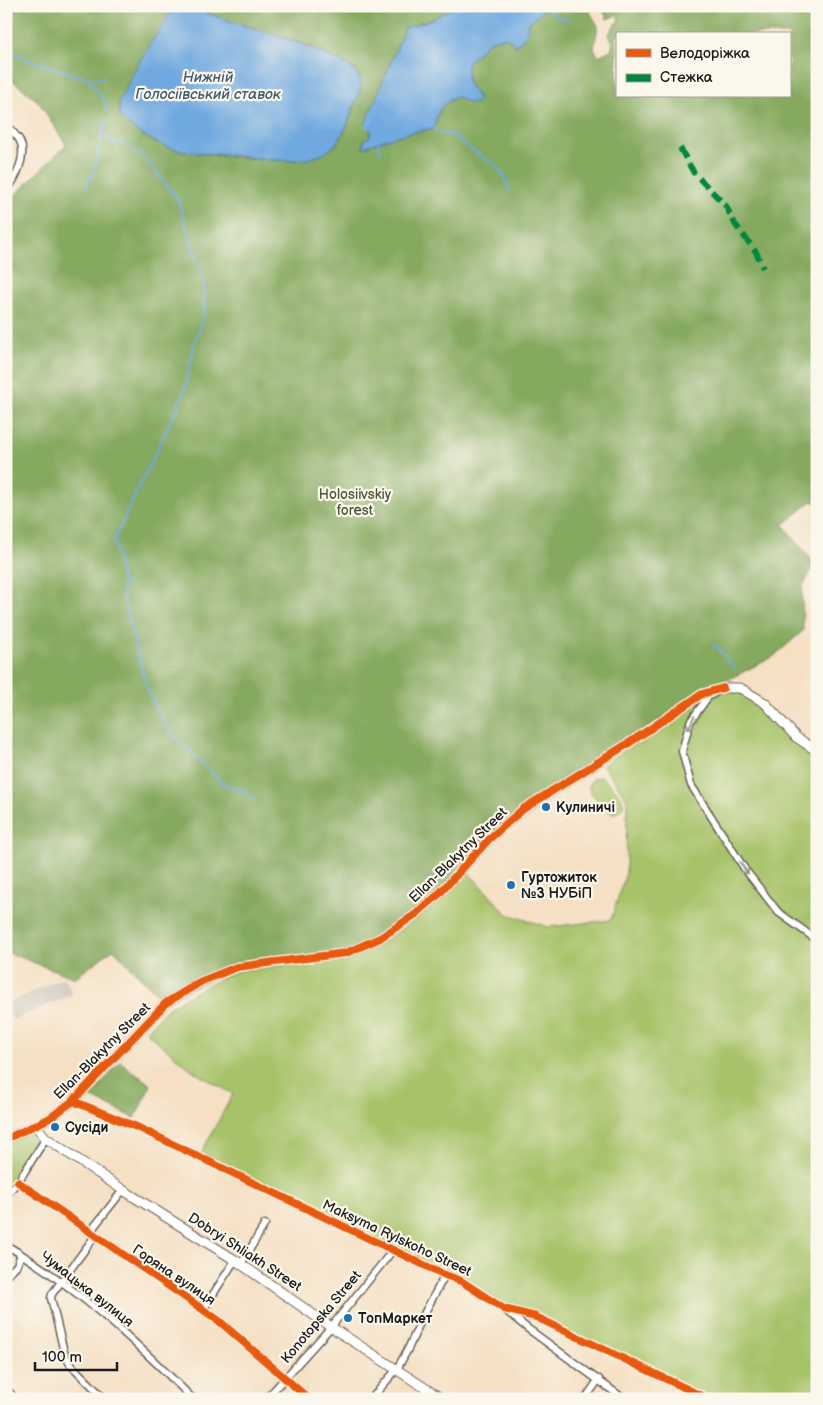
<svg xmlns="http://www.w3.org/2000/svg" width="823" height="1405" font-family="'Balsamiq Sans',sans-serif">
<rect width="100%" height="100%" fill="#fbf7ec"/>
<filter id="ink" filterUnits="userSpaceOnUse"><feTurbulence type="fractalNoise" baseFrequency=".02" numOctaves="2"/><feDisplacementMap in="SourceGraphic" scale="10" xChannelSelector="R" yChannelSelector="G"/><feConvolveMatrix kernelMatrix="1 2 1 2 8 2 1 2 1" color-interpolation-filters="sRGB"/></filter>
<filter id="wash" filterUnits="userSpaceOnUse"><feTurbulence type="fractalNoise" baseFrequency=".0096" numOctaves="4" result="noise"/><feDisplacementMap in="SourceGraphic" scale="20" xChannelSelector="R" yChannelSelector="G"/><feGaussianBlur stdDeviation="1.12" result="paint"/><feColorMatrix in="noise" values="0 0 0 0 0 0 0 0 0 0 0 0 0 0 0 0 0 1.4 0 .05"/><feComposite in="paint" operator="in"/></filter>
<g filter="url(#wash)">
<rect width="100%" height="100%" fill="#f5e0c4"/>
<path fill="#cbc2b8" d="M65,977L72,995L13,1020L6,1004Z"/>
<g fill="#a7c36a" stroke="#627043">
<path d="M739,690L763,704L817,754V1399H711L617,1352L512,1309L459,1278L446,1273L200,1155L233,1094L193,1071L146,1032L169,1007L205,986L238,971L344,959L383,942L419,917L443,896L466,870L507,914L548,927L611,920L626,873L627,799L603,765L711,693Z"/>
<path d="M595,777L603,778C610,785 631,801 620,810C616,814 613,813 609,812L590,792L589,784Z"/>
<path d="M32,1132L40,1138L31,1155L6,1183V1143Z"/>
</g>
<g fill="#85a95e" stroke="#50623d" fill-rule="evenodd">
<path d="M6,6H457L432,19L415,24L371,131L370,138L363,147C386,138 409,132 434,129C436,113 440,102 458,97L470,104L479,98L467,82V63L491,40L506,37L516,46L527,34L528,23L549,6H665L666,10L697,6H817V503L812,501L783,525L815,564L802,588L803,631L773,657L701,693L522,808L438,893L379,936L345,952L237,965L165,1002L113,949L75,978L6,952V777L8,775L6,764V204L66,145L39,102L6,75ZM190,7C229,23 271,31 310,47C326,53 340,62 355,70L360,90L347,126L337,144L321,155L295,160H270L211,155L138,64L155,39ZM595,7H602L607,19L617,15L619,20L615,24L608,36L613,42L611,50L598,56L594,48L598,26L590,12ZM617,34H789V96H617Z"/>
<path d="M120,1062L151,1085L135,1118L90,1097Z"/>
</g>
<g fill="#6fa9df" stroke="#46627e">
<path d="M457,6H549L528,23L527,34L516,46L506,37L491,40L467,63V82L479,99L476,103L470,104L458,97C441,102 436,114 434,129C409,132 386,138 363,148L364,139L369,138L371,131L365,125L405,28L432,19Z"/>
<path d="M190,7C236,25 285,35 329,56C337,60 349,64 355,71C365,81 359,92 355,103C348,123 342,145 321,155C298,165 263,159 239,156C215,154 190,154 167,147C149,140 133,131 120,117L119,102L138,64L170,13Z"/>
</g>
<g fill="none" stroke-linecap="round" stroke-linejoin="round">
<g stroke="#6fa9df" stroke-width="2">
<path d="M545,6L558,17L570,20"/>
<path d="M6,52L89,79L104,78"/>
<path d="M89,79L106,104V111"/>
<path d="M433,126L438,133L452,134L463,144L495,165L504,176L510,193"/>
<path d="M103,134L112,143L119,142L124,144L144,157L177,198L204,282V313L195,341L184,393L114,540L122,581L123,598L131,631L146,684L157,712L172,733L223,784L244,791L255,800"/>
<path d="M378,141L380,153"/>
<path d="M86,186L93,172L106,118"/>
<path d="M122,581L127,585"/>
<path d="M713,644L720,650L735,669"/>
</g>
</g>
</g>
<g filter="url(#ink)">
<g fill="none" stroke-linecap="round" stroke-linejoin="round">
<defs>
<g id="street">
<path d="M6,125C10,130 17,135 20,141C27,155 16,180 6,190"/>
<path d="M715,693L708,697L690,722L682,751L691,785L744,868L778,912L817,940"/>
<path d="M73,1101L139,1128L445,1275L461,1281L504,1309L536,1317L708,1399"/>
<path d="M18,1182L218,1320L309,1399"/>
<path d="M6,1195L18,1182L46,1138"/>
<path d="M90,1232L123,1190"/>
<path d="M95,1236L52,1294L51,1298L64,1352L70,1364L105,1399"/>
<path d="M6,1245C76,1286 136,1342 193,1399"/>
<path d="M241,1264L265,1224"/>
<path d="M6,1276L17,1265L21,1254"/>
<path d="M203,1310L235,1260"/>
<path d="M505,1310L527,1328L624,1399"/>
<path d="M6,1388L15,1399"/>
<path d="M266,1399L331,1327L393,1250"/>
<path d="M371,1399L397,1369L408,1349L425,1312L445,1275"/>
<path d="M585,1399L599,1379"/>
</g>
<g id="secondary">
<path d="M35,1125L46,1138L123,1190L235,1260L331,1327L442,1399"/>
<path d="M6,1139L50,1118L73,1101L166,1003L202,981L237,967L346,953L380,938L416,914L439,894L489,839L523,809L629,743L702,694L723,688H740L765,703L796,737L817,751"/>
</g>
</defs>
<use href="#street" stroke="#686157" stroke-width="9"/>
<use href="#secondary" stroke="#686157" stroke-width="11"/>
<use href="#street" stroke="#fff" stroke-width="6"/>
<use href="#secondary" stroke="#fff" stroke-width="9"/>
<path stroke="#00873e" stroke-width="6" stroke-dasharray="12 6" stroke-linecap="butt" d="M680,148L694,173L726,206L735,224L756,252L763,268"/>
<defs>
<g id="cycleway">
<path d="M73,1101L139,1128L445,1275L461,1281L504,1309L536,1317L708,1399"/>
<path d="M6,1139L50,1118L73,1101L166,1003L202,981L237,967L346,953L380,938L416,914L439,894L489,839L523,809L629,743L702,694L723,688"/>
<path d="M18,1182L218,1320L309,1399"/>
</g>
</defs>
<use href="#cycleway" stroke="#fbf7ec" stroke-width="11"/>
<use href="#cycleway" stroke="#e8590c" stroke-width="8"/>
</g>
<defs><path id="oneway-shaft" d="M-6 0H5M1.5-3L5.5 0L1.5 3" fill="none" stroke-width="1.6" stroke-linecap="round" stroke-linejoin="round" transform="scale(1.25)"/></defs>
<g stroke="#999">
<use href="#oneway-shaft" transform="translate(691 723) rotate(115)"/>
<use href="#oneway-shaft" transform="translate(744 868) rotate(55)"/>
</g>
</g>
<g fill="#1f6fb2" stroke="#fbf7ec" stroke-width="2">
<circle cx="546" cy="807" r="5"/>
<circle cx="511" cy="885" r="5"/>
<circle cx="55" cy="1127" r="5"/>
<circle cx="348" cy="1318" r="5"/>
</g>
<g text-anchor="middle" dominant-baseline="central" stroke-width="4.5" stroke-linejoin="round" paint-order="stroke">
<g font-size="14" fill="#4d5637" stroke="#fbf7ec">
<text x="355" y="494">Holosiivskiy<tspan x="355" dy="16">forest</tspan></text>
</g>
<g font-size="14" font-weight="bold" fill="#1c1c1c" stroke="#fbf7ec" text-anchor="start">
<text x="556" y="807">Кулиничі</text>
<text x="521" y="877">Гуртожиток<tspan x="521" dy="16">№3 НУБіП</tspan></text>
<text x="65" y="1127">Сусіди</text>
<text x="358" y="1318">ТопМаркет</text>
</g>
<g font-size="14" fill="#1c1c1c" stroke="#fbf7ec">
<text transform="translate(458 855) rotate(-44)">Ellan-Blakytny Street</text>
<text transform="translate(102 1051) rotate(-45)">Ellan-Blakytny Street</text>
<text transform="translate(397 1238) rotate(25)">Maksyma Rylskoho Street</text>
<text transform="translate(245 1252) rotate(33)">Dobryi Shliakh Street</text>
<text transform="translate(174 1275) rotate(34)">Горяна вулиця</text>
<text transform="translate(87 1289) rotate(38)">Чумацька вулиця</text>
<text transform="translate(321 1317) rotate(-50)">Konotopska Street</text>
</g>
<g font-size="15" font-style="italic" fill="#415b74" stroke="#fbf7ec">
<text x="208" y="77">Нижній<tspan x="208" dy="17">Голосіївський ставок</tspan></text>
</g>
</g>
<rect width="823" height="1405" fill="none" stroke="#fbf7ec" stroke-width="25"/>
<rect x="616" y="32" width="175" height="65" fill="#fbf7ec" stroke="#a29f99"/>
<rect x="626" y="49" width="25" height="8" fill="#e8590c" stroke="#a29f99"/>
<text x="660" y="58" font-size="15" fill="#1c1c1c">Велодоріжка</text>
<rect x="626" y="74" width="25" height="8" fill="#00873e" stroke="#a29f99"/>
<text x="660" y="82" font-size="15" fill="#1c1c1c">Стежка</text>
<path d="M35 1362v8h82v-8" fill="none" stroke="#1c1c1c" stroke-width="2.5"/>
<text x="42" y="1362" font-size="15" fill="#1c1c1c" stroke="#fbf7ec" stroke-width="4" paint-order="stroke">100 m</text>
</svg>
